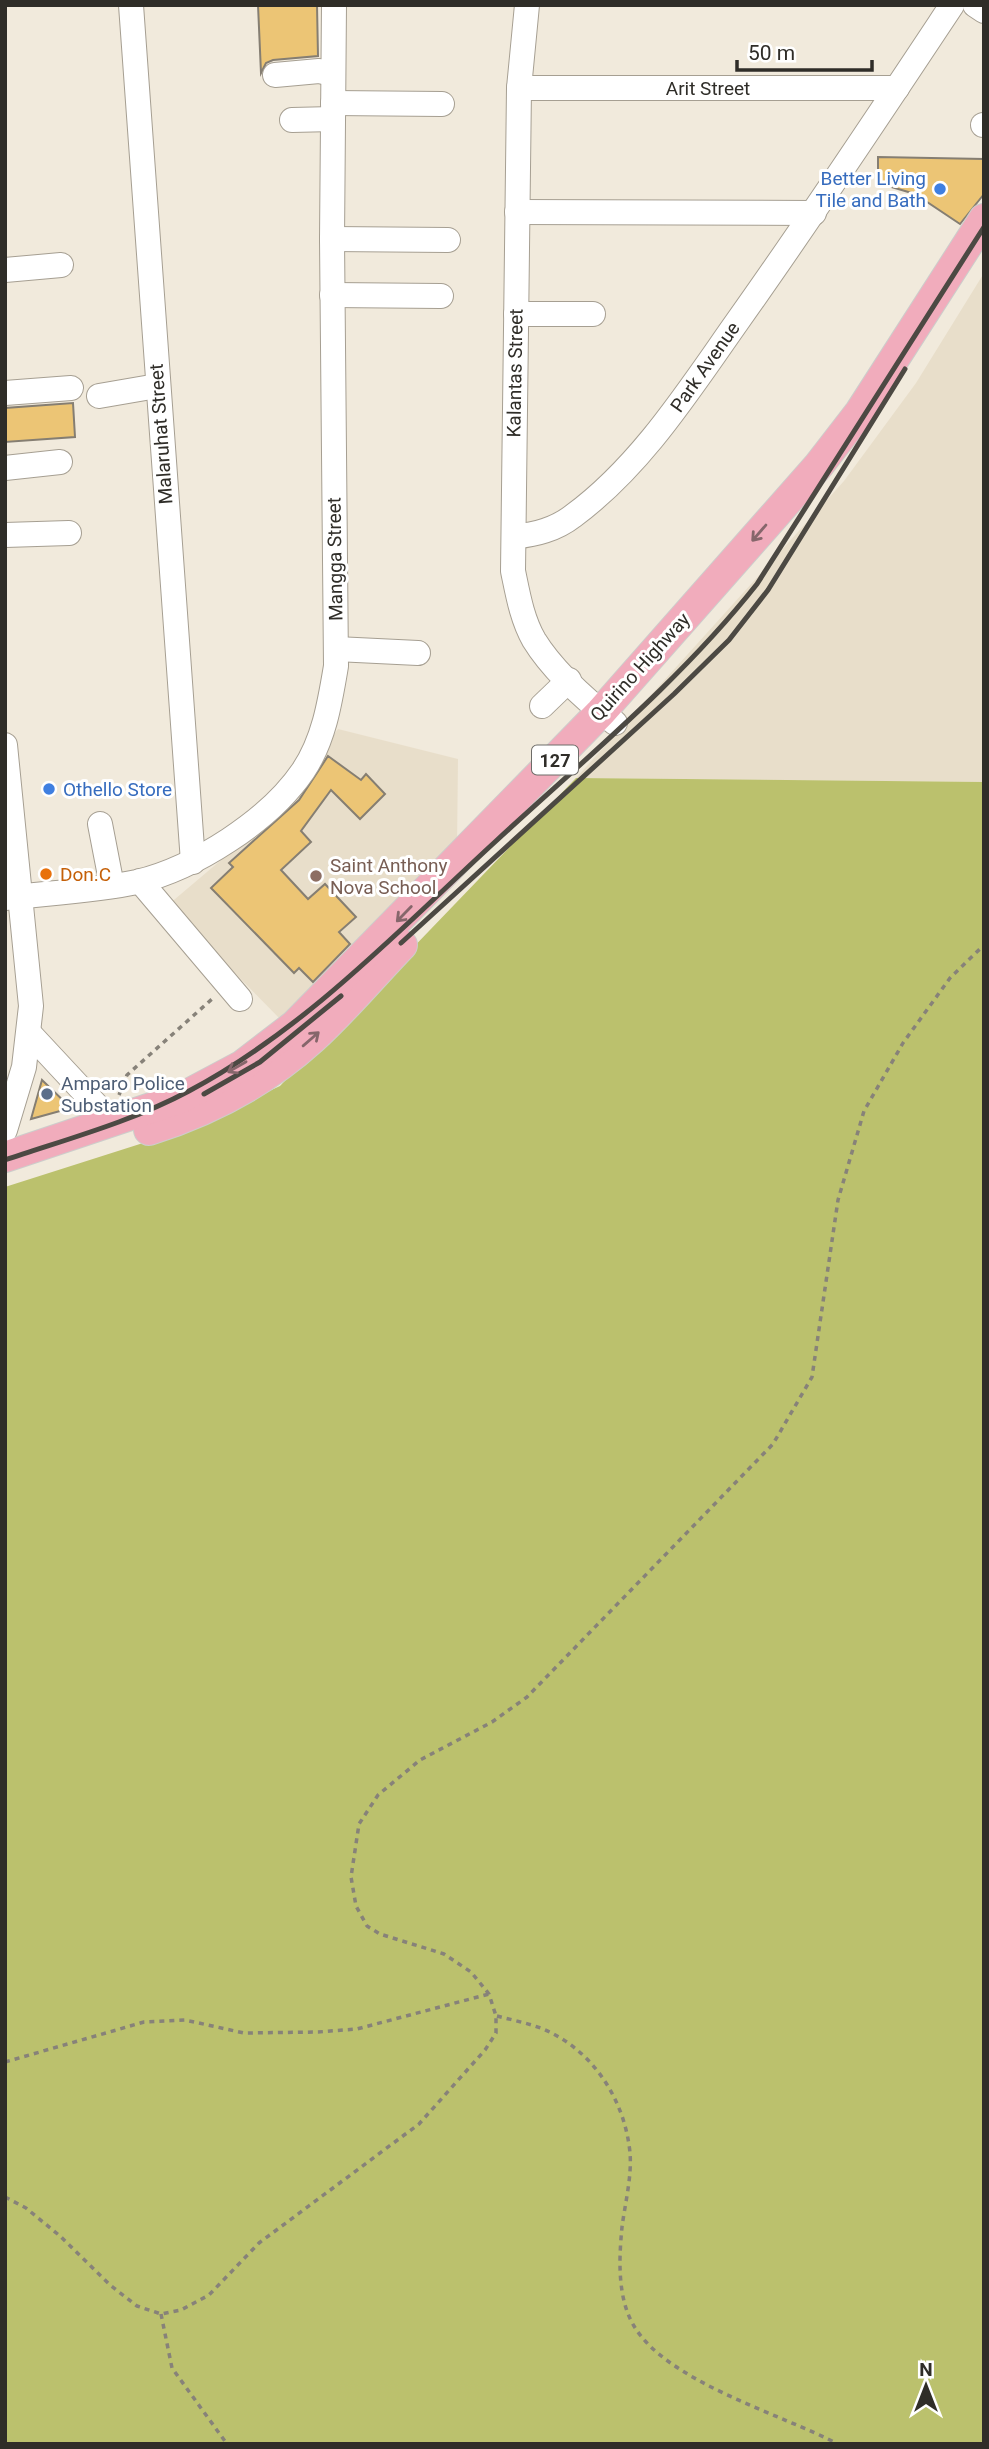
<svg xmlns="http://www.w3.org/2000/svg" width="989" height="2449" font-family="Roboto,sans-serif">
<rect width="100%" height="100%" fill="#f1eadc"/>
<g fill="#e8deca">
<path d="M984,273V782L576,778L844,481L916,383Z"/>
<path d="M338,729L458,759L457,848L284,1023L168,905L279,811Z"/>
</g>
<path fill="#bbc16d" d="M576,778L984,782V2444H5V1187L187,1129L280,1086Z"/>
<g fill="#ecc575" stroke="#857e72" stroke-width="2">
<path d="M258,5H317L318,56L273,60L266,63L261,73Z"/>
<path d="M878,157L984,159V194L960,224L915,194L878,183Z"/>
<path d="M73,403L75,437L5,442V408Z"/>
<path d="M328,756L361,780L366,774L385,794L360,819L331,790L301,831L311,842L281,870L308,899L325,884L356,917L339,932L350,944L313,982L299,968L294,973L211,888L233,867L229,863L299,800Z"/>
<path d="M42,1080L71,1108L31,1119Z"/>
</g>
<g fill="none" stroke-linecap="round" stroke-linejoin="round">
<defs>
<g id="minor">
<path d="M131,5L193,862"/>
<path d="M527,5L519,88L513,571C518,595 522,619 534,640C553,671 587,701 615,723"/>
<path d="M975,5L984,11"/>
<path d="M275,75L319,71L333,74"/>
<path d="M519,88H897"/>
<path d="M333,103L442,104"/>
<path d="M292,120L333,119"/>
<path d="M983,125H984"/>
<path d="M517,212L814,213"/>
<path d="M332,239L448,240"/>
<path d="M5,270L61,265"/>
<path d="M332,295L441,296"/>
<path d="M516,314H593"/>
<path d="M5,393L71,388"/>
<path d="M99,396L157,386"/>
<path d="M5,468L60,462"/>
<path d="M5,535L69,533"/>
<path d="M514,537C536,534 555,530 573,516C641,466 689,390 737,322C811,218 881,112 952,5"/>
<path d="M336,649L418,653"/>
<path d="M542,706L569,680"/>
<path d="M5,745L31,1006L24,1067L5,1130"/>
<path d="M100,824L112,886"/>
<path d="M140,881L240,999"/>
<path d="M5,898C49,893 94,891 137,882C195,868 269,821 303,771C324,740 330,702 336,666L332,239L334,5"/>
<path d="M30,1034L111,1121"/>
</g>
<g id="major">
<path d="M149,1130C209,1111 266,1081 312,1039C344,1010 372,976 402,945"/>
<path d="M5,1157L181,1098L243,1065L295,1025L601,712L819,465L860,412L984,219"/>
</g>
</defs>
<use href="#minor" stroke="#a69f92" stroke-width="26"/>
<use href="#major" stroke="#cdcdcb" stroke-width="32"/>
<g stroke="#878279" stroke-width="3.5" stroke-dasharray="5 5" stroke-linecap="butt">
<path d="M119,1095L127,1075L212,999"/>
<path d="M497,2016C512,2020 528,2023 543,2029C593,2050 625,2100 630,2153C632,2176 625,2204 622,2227C619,2258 617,2298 634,2326C667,2382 781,2414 838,2444"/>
<path d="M5,2062L144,2022L185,2020L244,2033L318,2032L357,2029L489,1994"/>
<path d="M5,2197L26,2208L60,2236L110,2285L137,2306L161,2314L181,2310L209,2295L259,2243L419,2124L485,2050L496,2033V2016L489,1994L471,1972L444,1954L380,1934L367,1926L356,1906L351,1877L359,1824L378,1795L420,1760L492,1722L527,1697L773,1444L812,1377L838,1200L864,1111L903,1043L950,978L984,945"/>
<path d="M161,2314L172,2368L227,2444"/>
</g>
<use href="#minor" stroke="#fff" stroke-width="24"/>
<use href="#major" stroke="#f1acbc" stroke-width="30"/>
<g stroke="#4c4943" stroke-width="5">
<path d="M401,943L674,694L729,640L768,590L905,369"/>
<path d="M204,1094L260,1062L341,996"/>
<path d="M5,1160C67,1139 131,1122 189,1091C306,1029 400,929 496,841C586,758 681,680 757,584L984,227"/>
</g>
</g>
<defs><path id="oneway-shaft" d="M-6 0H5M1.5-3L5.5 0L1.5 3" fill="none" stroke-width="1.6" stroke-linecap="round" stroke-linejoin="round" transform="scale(1.75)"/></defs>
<g stroke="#86666b">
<use href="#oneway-shaft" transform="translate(759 533) rotate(131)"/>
<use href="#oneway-shaft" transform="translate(404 914) rotate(134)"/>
<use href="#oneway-shaft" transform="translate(311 1039) rotate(-41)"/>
<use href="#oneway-shaft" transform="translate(237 1067) rotate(150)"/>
</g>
<g fill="#3f7fe0" stroke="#fff" stroke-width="2.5">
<circle cx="940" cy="189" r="7"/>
<circle cx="49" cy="789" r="7"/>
</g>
<circle fill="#e8710a" stroke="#fff" stroke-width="2.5" cx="46" cy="874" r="7"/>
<circle fill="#8d6e63" stroke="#fff" stroke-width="2.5" cx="316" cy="876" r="7"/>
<circle fill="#5c6f8a" stroke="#fff" stroke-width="2.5" cx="47" cy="1094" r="7"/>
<g text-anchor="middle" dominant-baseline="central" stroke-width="6" stroke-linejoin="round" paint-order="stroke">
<rect fill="#fff" stroke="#6d6c68" stroke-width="2" x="532" y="745.5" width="46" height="29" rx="5"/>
<g font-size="18" font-weight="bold" fill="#2f2d28">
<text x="555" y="760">127</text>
</g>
<g font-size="19" fill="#2f2d28" stroke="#fff">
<text x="708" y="88">Arit Street</text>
<text transform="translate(705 367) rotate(-55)">Park Avenue</text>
<text transform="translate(515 373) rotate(-89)">Kalantas Street</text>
<text transform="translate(161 434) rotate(-94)">Malaruhat Street</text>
<text transform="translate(335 559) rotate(-91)">Mangga Street</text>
<text transform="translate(640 667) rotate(-48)">Quirino Highway</text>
</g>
<g font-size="19" fill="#366cbe" stroke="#fff" text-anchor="end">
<text x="926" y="178">Better Living<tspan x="926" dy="22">Tile and Bath</tspan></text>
<text x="63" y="789" text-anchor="start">Othello Store</text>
</g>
<g font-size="19" fill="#785e54" stroke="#fff" text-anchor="start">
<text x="330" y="865">Saint Anthony<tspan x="330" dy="22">Nova School</tspan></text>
</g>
<g font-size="19" fill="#c56008" stroke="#fff" text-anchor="start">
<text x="60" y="874">Don.C</text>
</g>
<g font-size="19" fill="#4e5e75" stroke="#fff" text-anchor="start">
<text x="61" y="1083">Amparo Police<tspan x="61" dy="22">Substation</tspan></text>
</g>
</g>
<rect width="989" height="2449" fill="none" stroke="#2f2d28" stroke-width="14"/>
<g transform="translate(926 2386)" stroke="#ffffff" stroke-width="5" paint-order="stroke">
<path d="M0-5L12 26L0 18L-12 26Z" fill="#2f2d28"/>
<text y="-10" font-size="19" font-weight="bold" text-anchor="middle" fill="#2f2d28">N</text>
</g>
<path d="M737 60v10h135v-10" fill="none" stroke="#2f2d28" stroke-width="3.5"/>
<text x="748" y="60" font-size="21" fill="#2f2d28" stroke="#ffffff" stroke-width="5" paint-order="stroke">50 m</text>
</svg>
